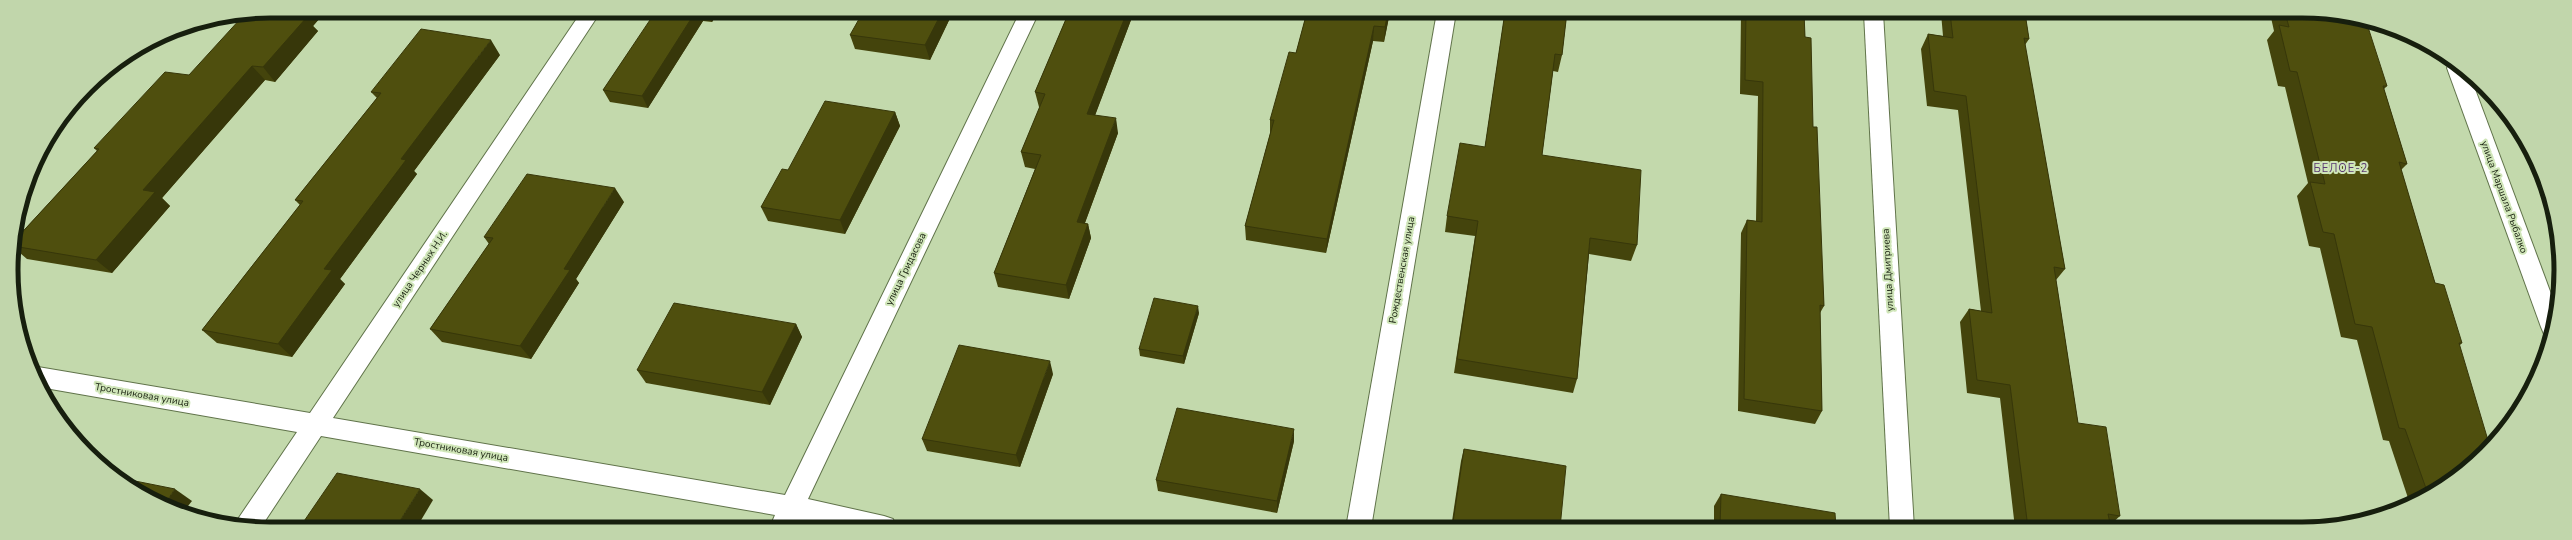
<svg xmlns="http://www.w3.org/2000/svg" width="2572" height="540" font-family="'Nunito Sans',sans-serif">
<rect width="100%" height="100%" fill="#c3d9ac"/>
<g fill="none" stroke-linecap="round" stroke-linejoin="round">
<defs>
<g id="minor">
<path d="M582,11H601L333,418L785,495L1020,12H1039L808,499L884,516L893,519L896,527H833L798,520L795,527H770L775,515L321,436L261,527H236L238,519L297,432L45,388L34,369L38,367L310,413Z"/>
<path d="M1437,12H1456L1371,528H1346Z"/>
<path d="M1864,13H1883L1914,528H1890Z"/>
<path d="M2450,63L2472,81L2557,310L2549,335L2544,334L2541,327L2447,68Z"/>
</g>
</defs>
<use href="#minor" stroke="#60734a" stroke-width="2"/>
<use href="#minor" fill="#fff" fill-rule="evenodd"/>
</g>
<g fill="#44440c">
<path d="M270,11H326L313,26L318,31L275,82L265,80L162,198L170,206L112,273L27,259L13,247L14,241L97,151L94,148L189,75Z"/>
<path d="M639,11H719L712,22L703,21L648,108L610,102L603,90L655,14Z"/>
<path d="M953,12L930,60L855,49L850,35Z"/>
<path d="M1069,12H1134L1095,115L1118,133L1085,223L1088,224L1091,238L1069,299L998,287L994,273L1035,169L1025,167L1021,152L1040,107H1039L1035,92Z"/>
<path d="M1307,12H1390L1384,42L1373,41L1326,253L1246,240L1245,226L1270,134V120L1296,53Z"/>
<path d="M1505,12H1567L1562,55L1558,72L1553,71L1542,155L1637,245L1631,261L1589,254L1577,379L1573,393L1454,373L1475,236L1445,232L1447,216L1485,147Z"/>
<path d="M1741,13H1804L1805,37L1813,127L1824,306L1820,313L1822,411L1815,424L1738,411L1741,233L1747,220L1756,221L1758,96L1740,94Z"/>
<path d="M1941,13H2025L2029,39L2025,45L2065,269L2056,280L2078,423L2120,516L2110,525L2111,528H2015L2000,398L1967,393L1960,322L1969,309L1981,311L1958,110L1927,106L1921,49L1928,34L1943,36Z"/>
<path d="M2270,13H2336L2387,86L2384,89L2407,164L2401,170L2435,283L2462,343L2459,346L2485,453L2416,502L2410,504L2389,441L2383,440L2357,340L2341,337L2320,248L2309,246L2297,196L2308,183L2285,87L2278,86L2267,40L2274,31Z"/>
<path d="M500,55L414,171L417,174L340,279L345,284L292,357L217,343L202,330L300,205L295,200L377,98L371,92Z"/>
<path d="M895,112L900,126L845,234L768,221L761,207L788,170Z"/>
<path d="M2548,195L2552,203V206Z"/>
<path d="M624,202L576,279L579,283L531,359L442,342L430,329L489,244L484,237Z"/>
<path d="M1199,313L1184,364L1140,356L1139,349Z"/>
<path d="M796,324L802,337L770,405L646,383L637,370Z"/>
<path d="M1053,374L1020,467L927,451L922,439Z"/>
<path d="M1294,441L1277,513L1158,491L1156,480Z"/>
<path d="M1464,449L1560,528H1451L1461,461Z"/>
<path d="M1721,494L1836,528H1714V506Z"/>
</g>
<g fill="#37370a">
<path d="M302,11H326L313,26L318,31L275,82L263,67L298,15Z"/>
<path d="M696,11H699L703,21L648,108L642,96Z"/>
<path d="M707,11H719L712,22Z"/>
<path d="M942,12H953L930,60L925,45Z"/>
<path d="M1127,12H1134L1090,129L1087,114Z"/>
<path d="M1388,12H1390L1384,42L1385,27Z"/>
<path d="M1374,26L1373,41L1326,253L1327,239Z"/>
<path d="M491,40L500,55L414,171L417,174L340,279L345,284L292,357L278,344L324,269L401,159Z"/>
<path d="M252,66L265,80L162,198L170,206L112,273L96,260L143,190Z"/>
<path d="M895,112L900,126L845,234L840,220Z"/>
<path d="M1116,118L1118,133L1080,236L1077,222Z"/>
<path d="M615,188L624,202L576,279L579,283L531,359L520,346L564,269Z"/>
<path d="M1088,224L1091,238L1069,299L1066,285Z"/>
<path d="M1198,306L1199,313L1184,364L1183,356Z"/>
<path d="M796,324L802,337L770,405L762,392Z"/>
<path d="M1050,361L1053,374L1020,467L1016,455Z"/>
<path d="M1294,429V441L1277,513V501Z"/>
<path d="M175,489L192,501L184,511L164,505Z"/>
<path d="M420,489L433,500L417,527H396Z"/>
</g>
<g fill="#4f4f0e" stroke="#37370a">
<path d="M270,11H302L298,15L307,17L263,67L252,66L143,190L155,192L96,260L13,246L14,241L99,149L94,148L165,72L189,75L242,17Z"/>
<path d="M656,11H696L642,96L603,90Z"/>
<path d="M863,12H942L925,45L850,35Z"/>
<path d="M1069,12H1127L1087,114L1116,118L1077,222L1088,224L1066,285L994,273L1041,155L1021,152L1045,94L1035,92Z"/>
<path d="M1307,12H1388L1385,27L1374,26L1327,239L1245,226L1274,120H1270L1289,52L1296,53Z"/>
<path d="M1505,12H1567L1562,55L1555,54L1542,155L1641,170L1637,245L1590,238L1577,379L1457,359L1478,221L1447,216L1460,143L1485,147Z"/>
<path d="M1746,13H1804L1805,37L1811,38L1813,127H1817L1824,306L1820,305L1822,411L1744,399L1747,220L1762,222L1763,82L1745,80Z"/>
<path d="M1950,13H2025L2029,39L2024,38L2065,269L2054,267L2078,423L2106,427L2120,516L2108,514L2111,528H2028L2010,385L1977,380L1969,309L1992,313L1966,96L1934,91L1928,34L1953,38Z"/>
<path d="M2285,13H2336L2367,24L2387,86H2383L2407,164L2399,162L2435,283L2444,285L2462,343H2459L2490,447L2485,453L2428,494L2405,429L2399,428L2372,327L2355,324L2334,234L2323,232L2310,182L2325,184L2297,72L2290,71L2279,25L2289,27Z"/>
<path d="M421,29L491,40L401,159L406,160L324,269L332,270L278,344L202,330L303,201L295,200L381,93L371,92Z"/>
<path d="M825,101L895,112L840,220L761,207L782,169L788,170Z"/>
<path d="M527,174L615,188L564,269L570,270L520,346L430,329L493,238L484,237Z"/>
<path d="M1154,298L1198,306L1183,356L1139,349Z"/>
<path d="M674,303L796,324L762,392L637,370Z"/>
<path d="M959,345L1050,361L1016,455L922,439Z"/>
<path d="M1177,408L1294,429L1277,501L1156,480Z"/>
<path d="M1464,449L1566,466L1560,528H1488L1453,522Z"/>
<path d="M337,473L420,489L396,527H300Z"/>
<path d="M125,479L175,489L164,505L155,502Z"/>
<path d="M1721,494L1835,513L1836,528H1720Z"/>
</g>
<g text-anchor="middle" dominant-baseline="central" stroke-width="4" stroke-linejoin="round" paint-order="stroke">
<g font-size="10" fill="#171f0e" stroke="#d0e6b9">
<text transform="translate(2504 197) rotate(70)">улица Маршала Рыбалко</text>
<text transform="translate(420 269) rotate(-56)">улица Черных Н.И.</text>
<text transform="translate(906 269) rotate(-64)">улица Гридасова</text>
<text transform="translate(1402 270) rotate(-80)">Рождественская улица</text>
<text transform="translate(1888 270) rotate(-93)">улица Дмитриева</text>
<text transform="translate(142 395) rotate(10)">Тростниковая улица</text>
<text transform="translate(461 450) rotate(10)">Тростниковая улица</text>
</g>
<g font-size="11" letter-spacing="1" fill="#5a3973" stroke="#d0e6b9">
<text x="2341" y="168">БЕЛОЕ-2</text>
</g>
</g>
<path d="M0 0H2572V540H0ZM270 18H2302A252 252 0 0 1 2554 270V270A252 252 0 0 1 2302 522H270A252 252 0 0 1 18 270V270A252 252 0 0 1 270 18Z" fill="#c1d6ab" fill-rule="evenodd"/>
<path fill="none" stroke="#171f0e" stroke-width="5" d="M270 18H2302A252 252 0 0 1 2554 270V270A252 252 0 0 1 2302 522H270A252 252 0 0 1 18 270V270A252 252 0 0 1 270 18Z"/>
</svg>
